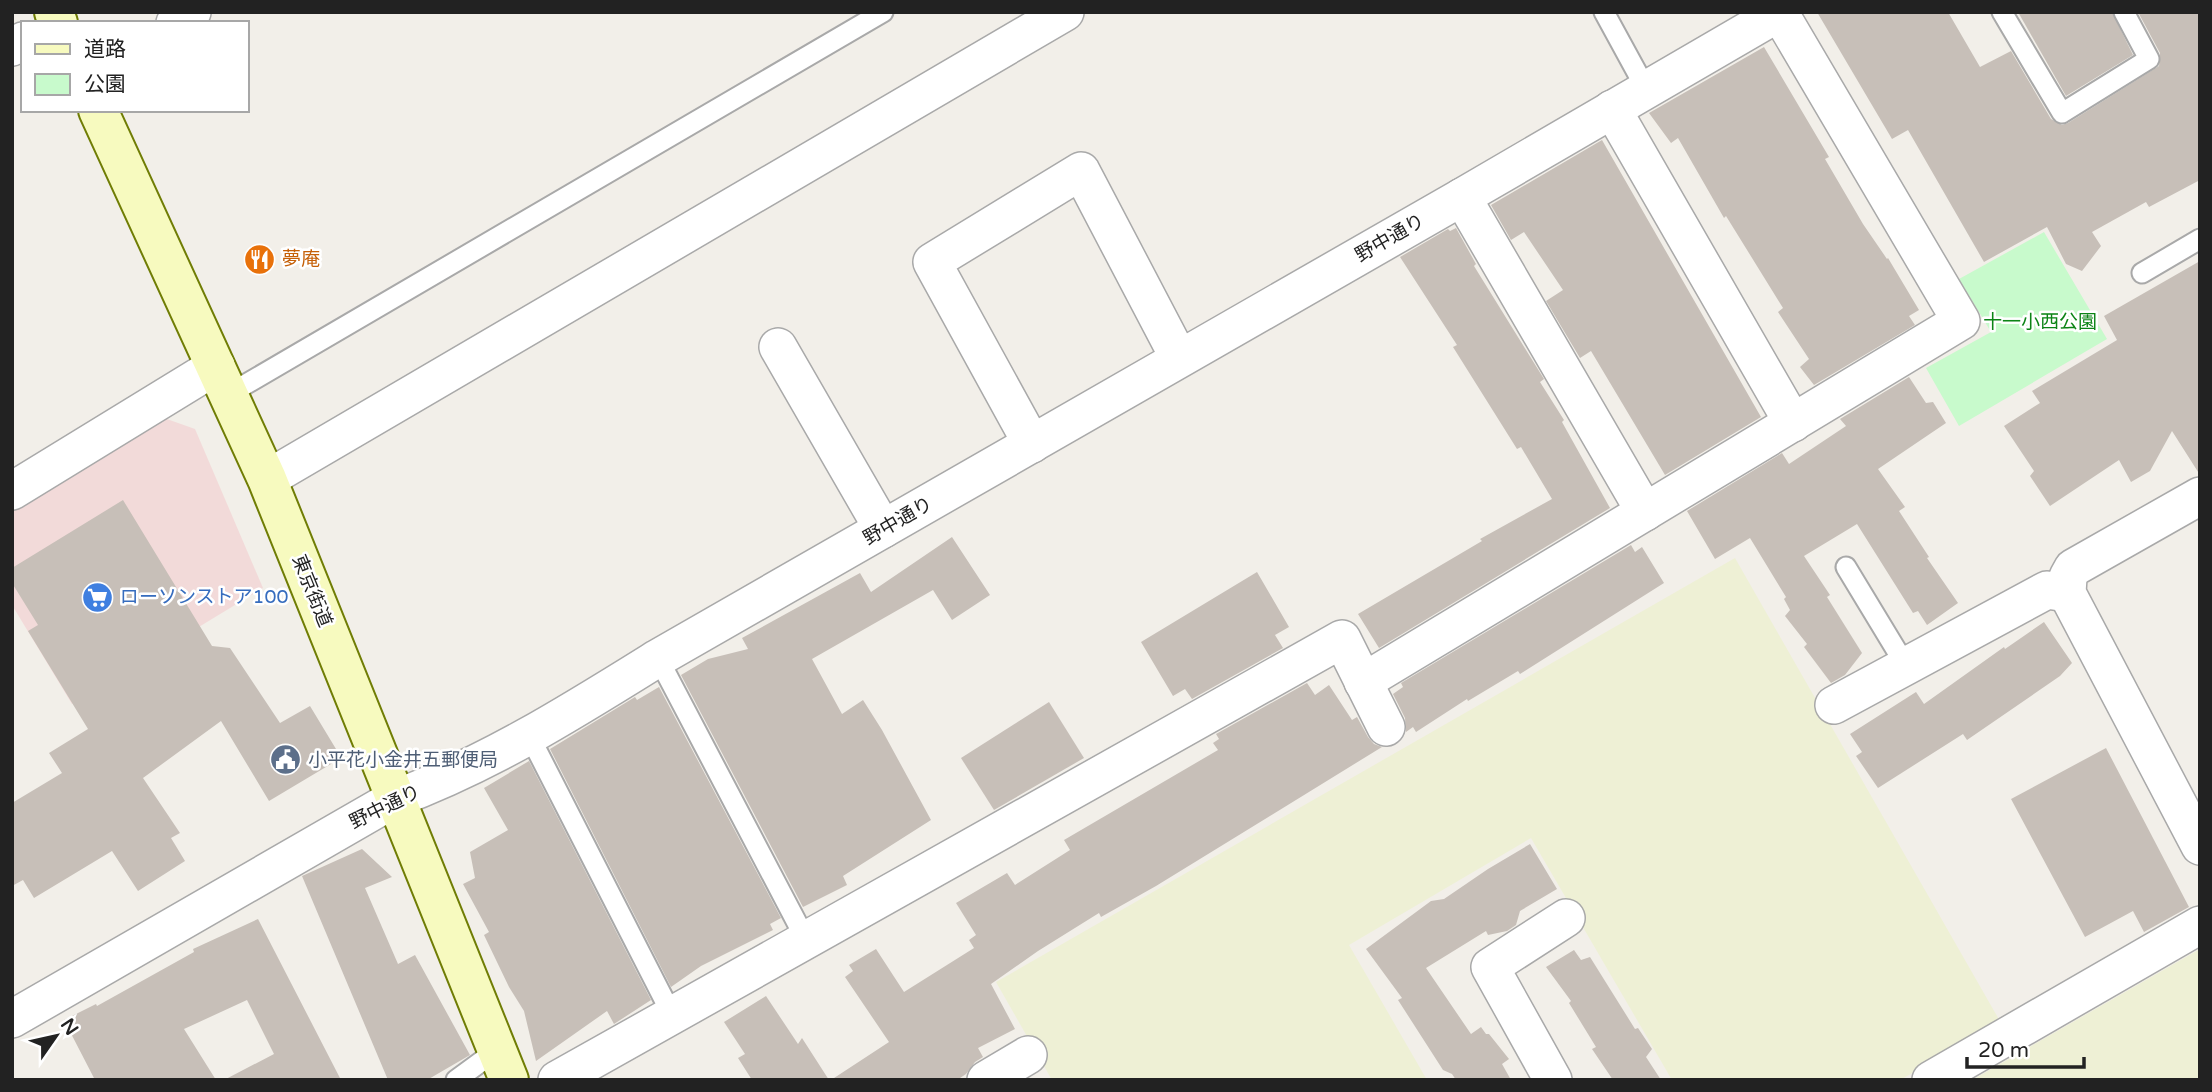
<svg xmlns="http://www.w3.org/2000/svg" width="2212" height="1092" font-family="'Varela Round','Noto Sans JP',sans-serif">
<rect width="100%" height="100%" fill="#f2efe9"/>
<path fill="#f2dad9" d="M164,418L195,429L263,588L72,704L12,605V507Z"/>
<g fill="#eef0d5">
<path d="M1735,558L2001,1023L1900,1080H1672L1531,838L1349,945L1427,1080H1052L996,982Z"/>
<path d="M2200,949V1080H1972Z"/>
</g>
<path fill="#c8facc" d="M2044,232L2107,339L1959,426L1926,368L1991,332L1959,279Z"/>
<g fill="#c7bfb8">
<path d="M1817,12H1948L1980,67L2011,51L2051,119L2062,125L2068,123L2159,66L2160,53L2138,12H2200V180L2149,207L2146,202L2092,232L2101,246L2082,271L2066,264L2047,227L1984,262L1908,130L1892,139Z"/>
<path d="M2018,12H2112L2133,55L2066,96Z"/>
<path d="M1764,47L1829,157L1825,159L1863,224L1887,259L1888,258L1919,310L1909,316L1915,325L1814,385L1800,367L1809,359L1778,312L1783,308L1726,216L1724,218L1678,138L1671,143L1649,113Z"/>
<path d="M1602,140L1761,417L1665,475L1591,351L1580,358L1546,301L1563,290L1524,232L1511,240L1491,205Z"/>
<path d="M1456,228L1476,264L1474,266L1544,379L1540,382L1564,420L1562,422L1610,508L1379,648L1358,614L1482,541L1480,539L1552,499L1521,447L1517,449L1453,347L1457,345L1400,257L1448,229L1450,231Z"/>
<path d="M2200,261V475L2172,431L2150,471L2131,482L2119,460L2050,506L2030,476L2034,471L2004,426L2040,403L2032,391L2117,340L2104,316Z"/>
<path d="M1909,377L1926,403L1933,402L1946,423L1878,469L1905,507L1899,511L1929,557L1927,558L1958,603L1927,625L1918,611L1913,613L1857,524L1804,556L1830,595L1827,597L1862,653L1845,675L1831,683L1804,647L1807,644L1785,616L1790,610L1784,599L1786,597L1750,538L1715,559L1687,511L1782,453L1789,464L1846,426L1840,419Z"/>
<path d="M123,500L212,646L230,648L280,723L310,706L336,749L332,755L336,761L269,801L221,721L143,778L180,833L171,838L185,861L138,891L112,851L34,898L23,880L12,886V803L62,773L49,753L88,729L28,631L38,625L12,583V568Z"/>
<path d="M952,537L990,595L952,620L933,590L812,659L842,714L863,700L882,730L931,820L843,876L847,885L803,907L681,675L708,659L748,649L742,638L860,573L871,592Z"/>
<path d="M1631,545L1635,552L1642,547L1664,583L1520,674L1518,671L1468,701L1467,699L1416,732L1413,727L1406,732L1405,718L1393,694L1403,687L1401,683Z"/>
<path d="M1257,572L1289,627L1275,635L1283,648L1192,699L1185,689L1173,696L1141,642Z"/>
<path d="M2044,622L2072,663L2060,676L1967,740L1963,734L1878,788L1856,756L1862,752L1850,734L1916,692L1924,704L2004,647L2005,649Z"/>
<path d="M1307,683L1315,695L1329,685L1352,720L1357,717L1368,737L1374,744L1382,747L1156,886L1101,917L1099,913L1038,951L991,984L1015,1029L978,1048L983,1057L975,1062L966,1074L957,1080H831L889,1042L845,977L853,971L849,965L876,949L904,992L974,948L969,940L976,935L956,903L1007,873L1015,885L1070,850L1064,840L1218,750L1213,743L1219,739L1216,734Z"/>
<path d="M659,687L781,918L770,924L773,930L701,966L671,987L550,749L635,697L637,700Z"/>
<path d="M1049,702L1084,758L994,810L961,758Z"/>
<path d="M2106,748L2189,907L2144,932L2133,911L2085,937L2011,799Z"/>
<path d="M529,761L651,1000L614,1024L607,1011L536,1061L524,1011L509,987L484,935L489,932L463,884L475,878L470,852L508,830L484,788Z"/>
<path d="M1530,844L1557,889L1520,911L1516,925L1507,931L1488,935L1486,931L1426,968L1471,1034L1481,1027L1486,1034H1489L1509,1059L1502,1064L1511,1080H1456L1452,1074L1443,1070L1398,1000L1402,998L1366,949L1431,901L1444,899L1488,869Z"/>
<path d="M362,849L392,877L365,888L398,964L415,955L470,1055L427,1080H388L302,876Z"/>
<path d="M258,919L341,1080H224L274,1054L247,1000L184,1029L216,1080H95L64,1020L96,1004L97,1006L194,952L193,949Z"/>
<path d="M1574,950L1581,960L1590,957L1635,1029L1638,1028L1652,1049L1646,1057L1661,1080H1613L1592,1049L1596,1047L1569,1003L1571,1001L1546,967Z"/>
<path d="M766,996L798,1044L802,1038L829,1080H752L738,1058L745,1054L724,1022Z"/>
</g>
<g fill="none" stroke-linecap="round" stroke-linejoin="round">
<defs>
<g id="lane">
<path d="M1604,12L1646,89"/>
<path d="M2002,12L2062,113L2149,59L2124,12"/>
<path d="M2142,273L2200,239"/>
<path d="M229,394L883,12"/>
<path d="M1846,567L1906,666"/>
<path d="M658,658L806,940"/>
<path d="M530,737L672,1015"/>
<path d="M456,1080L497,1050"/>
</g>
<g id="street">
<path d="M175,23L192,12"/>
<path d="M12,47L23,41"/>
<path d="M1612,109L1793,423"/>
<path d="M1462,197L1645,512"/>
<path d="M778,347L883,529"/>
<path d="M1032,444L932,262L1081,171L1179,358"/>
<path d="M267,479L1065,12"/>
<path d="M12,491L216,366"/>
<path d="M2200,496L2073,568L2068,577L2067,593L2200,846"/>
<path d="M1363,682L1961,321L1779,12"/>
<path d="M1834,705L2047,590L2067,593"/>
<path d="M12,1019L394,799C489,764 573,711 658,658L1462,197L1780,12"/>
<path d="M557,1080L1342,639L1386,727"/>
<path d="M986,1080L1028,1055"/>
<path d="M1553,1080L1490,967L1566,918"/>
<path d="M1931,1080L2200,925"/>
</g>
<g id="secondary">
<path d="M54,12L58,23"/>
<path d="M98,110L267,479L509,1080"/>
</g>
</defs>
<use href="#lane" stroke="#a9a9a9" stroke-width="23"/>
<use href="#street" stroke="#a9a9a9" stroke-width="40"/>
<use href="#secondary" stroke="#707d05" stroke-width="42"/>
<use href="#lane" stroke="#fff" stroke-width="19"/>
<use href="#street" stroke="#fff" stroke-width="37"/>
<use href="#secondary" stroke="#f7fabf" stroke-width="38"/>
</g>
<defs>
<symbol id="restaurant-disc" viewBox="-11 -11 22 22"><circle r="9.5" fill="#e8710a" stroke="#fff"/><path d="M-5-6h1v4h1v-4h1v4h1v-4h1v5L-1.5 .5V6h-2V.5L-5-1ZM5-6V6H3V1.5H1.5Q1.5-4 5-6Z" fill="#fff"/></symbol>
<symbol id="supermarket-disc" viewBox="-11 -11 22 22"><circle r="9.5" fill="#3f7fe0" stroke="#fff"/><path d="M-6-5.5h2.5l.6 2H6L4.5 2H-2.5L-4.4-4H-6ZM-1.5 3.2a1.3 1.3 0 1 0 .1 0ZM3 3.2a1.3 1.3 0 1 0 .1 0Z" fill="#fff"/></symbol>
<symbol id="civic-disc" viewBox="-11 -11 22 22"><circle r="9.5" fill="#5c6f8a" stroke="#fff"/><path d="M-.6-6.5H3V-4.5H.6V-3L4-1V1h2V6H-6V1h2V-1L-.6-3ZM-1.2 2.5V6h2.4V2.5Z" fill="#fff"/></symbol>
</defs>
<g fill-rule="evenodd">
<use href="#restaurant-disc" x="242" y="242" width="35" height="35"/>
<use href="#supermarket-disc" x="80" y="580" width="35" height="35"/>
<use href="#civic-disc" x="268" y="742" width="35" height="35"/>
</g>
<g text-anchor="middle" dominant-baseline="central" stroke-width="5" stroke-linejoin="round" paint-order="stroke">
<g font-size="19" fill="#222" stroke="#fff">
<text transform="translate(1390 238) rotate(-30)">野中通り</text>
<text transform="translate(898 521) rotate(-30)">野中通り</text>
<text transform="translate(312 591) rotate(68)">東京街道</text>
<text transform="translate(385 807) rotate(-26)">野中通り</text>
</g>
<g font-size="19" fill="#c56008" stroke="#fff" text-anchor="start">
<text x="282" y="259">夢庵</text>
</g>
<g font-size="19" fill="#0c8416" stroke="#fff">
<text x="2040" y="322">十一小西公園</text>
</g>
<g font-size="19" fill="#366cbe" stroke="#fff" text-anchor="start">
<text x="120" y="597">ローソンストア100</text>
</g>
<g font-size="19" fill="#4e5e75" stroke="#fff" text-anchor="start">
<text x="308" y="760">小平花小金井五郵便局</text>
</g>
</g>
<rect width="2212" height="1092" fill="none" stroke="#222222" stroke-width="28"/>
<rect x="21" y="21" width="228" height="91" fill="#ffffff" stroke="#a7a7a7" stroke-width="2"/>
<rect x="35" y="44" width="35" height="10" fill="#f7fabf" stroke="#a7a7a7" stroke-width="2"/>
<text x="84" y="56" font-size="21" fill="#222222">道路</text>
<rect x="35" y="74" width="35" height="21" fill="#c8facc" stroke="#a7a7a7" stroke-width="2"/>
<text x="84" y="91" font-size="21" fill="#222222">公園</text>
<g transform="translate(56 1036) rotate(56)" stroke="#ffffff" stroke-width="5" paint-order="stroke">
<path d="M0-5L12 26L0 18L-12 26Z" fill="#222222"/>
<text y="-10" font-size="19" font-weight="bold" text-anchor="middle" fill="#222222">N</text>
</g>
<path d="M1967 1057v10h117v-10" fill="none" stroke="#222222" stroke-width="3.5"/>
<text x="1978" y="1057" font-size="21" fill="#222222" stroke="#ffffff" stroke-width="5" paint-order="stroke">20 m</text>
</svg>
